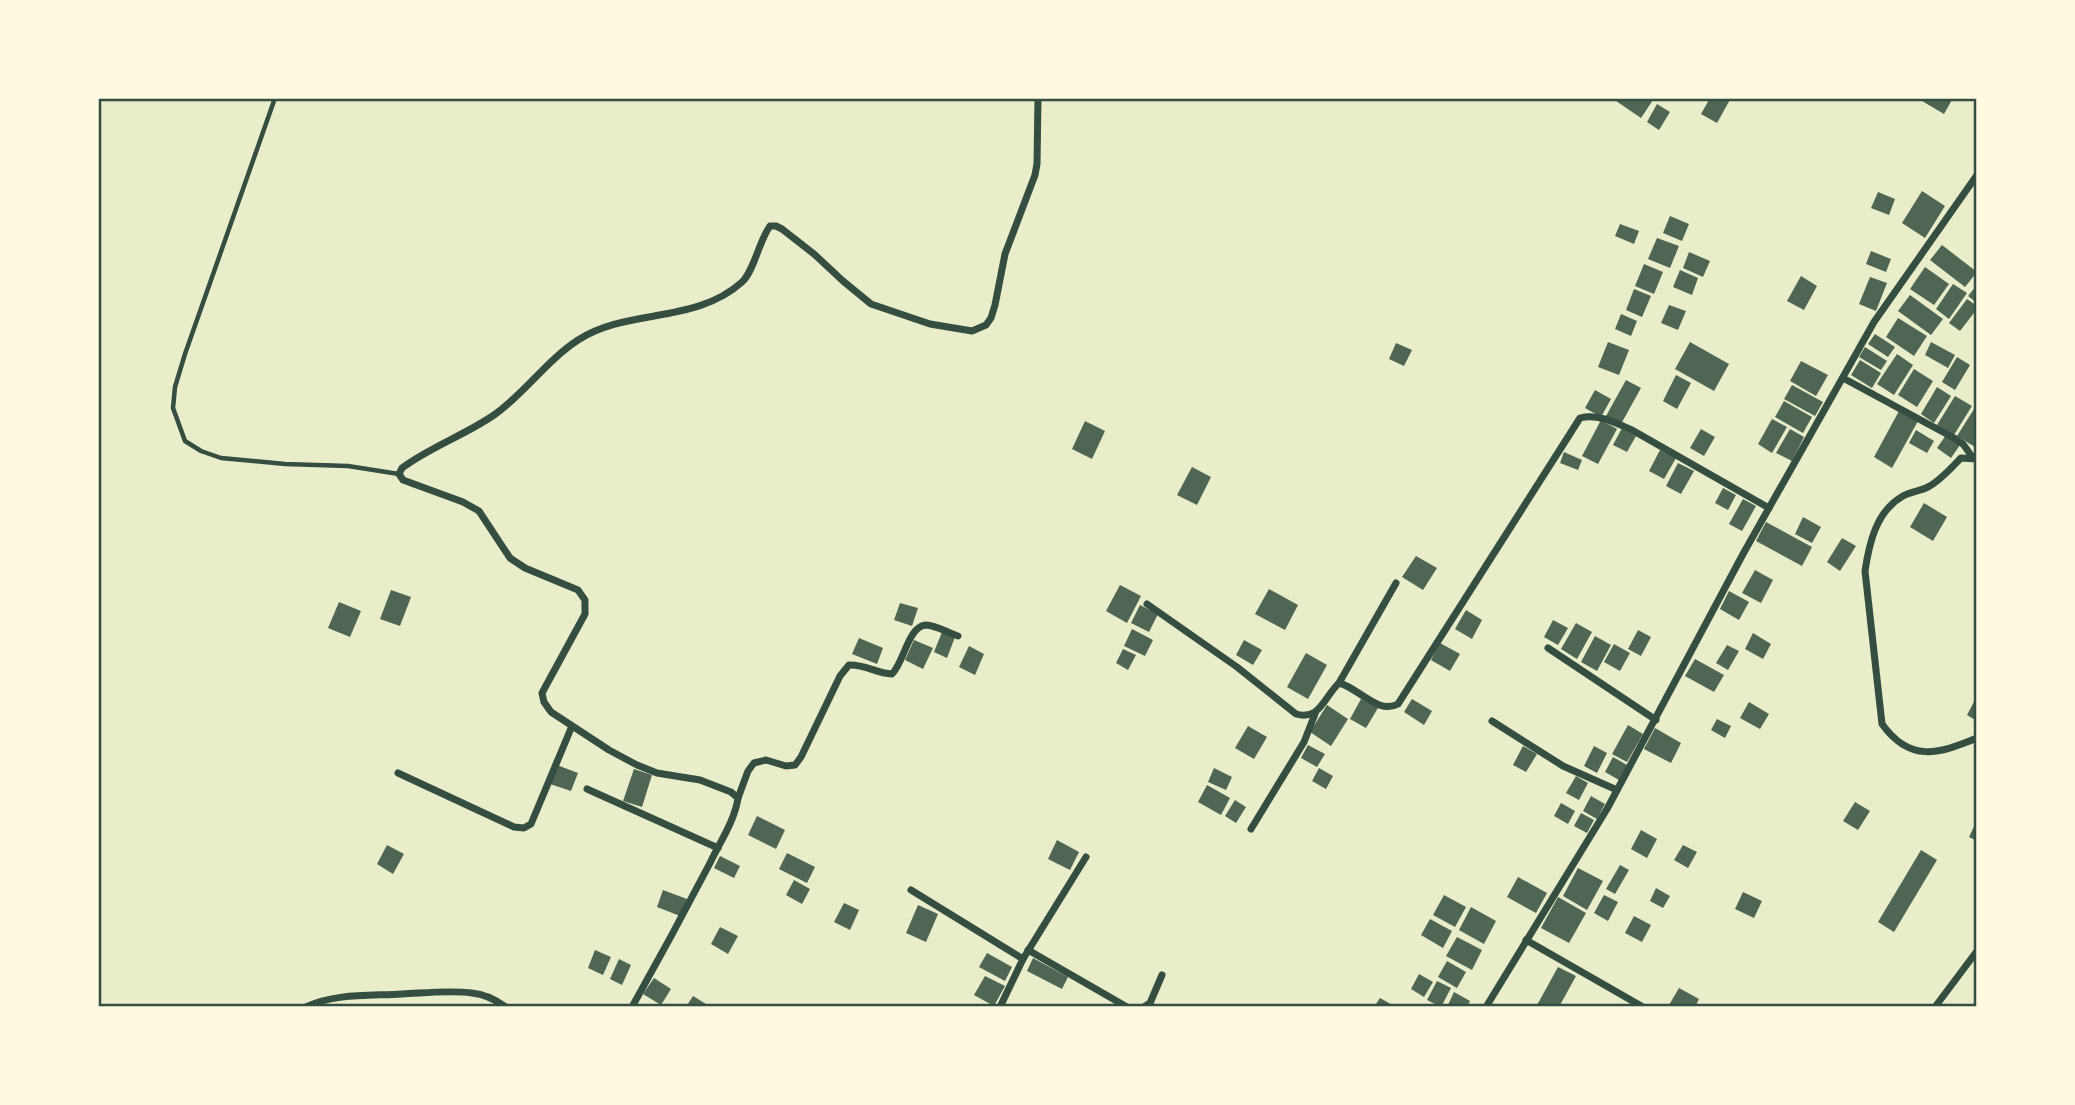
<svg xmlns="http://www.w3.org/2000/svg" width="2075" height="1105" font-family="Ubuntu,sans-serif">
<rect width="100%" height="100%" fill="#e9edc9"/>
<g fill="#4f6655">
<path d="M1618,98H1649L1653,100L1641,118L1616,101Z"/>
<path d="M1710,98H1731L1717,123L1701,114Z"/>
<path d="M1924,98H1953L1944,114L1922,101Z"/>
<path d="M1657,104L1670,112L1659,130L1647,122Z"/>
<path d="M1922,191L1945,206L1925,238L1902,223Z"/>
<path d="M1878,192L1895,199L1889,215L1871,208Z"/>
<path d="M1670,216L1689,224L1682,241L1663,233Z"/>
<path d="M1620,224L1639,231L1634,244L1615,236Z"/>
<path d="M1657,238L1679,246L1670,268L1648,259Z"/>
<path d="M1942,245L1977,272L1965,287L1930,260Z"/>
<path d="M1871,251L1891,259L1886,272L1866,264Z"/>
<path d="M1689,252L1710,261L1703,277L1683,268Z"/>
<path d="M1644,264L1663,272L1654,294L1635,286Z"/>
<path d="M1925,267L1949,284L1934,305L1910,289Z"/>
<path d="M1680,270L1698,278L1692,295L1673,287Z"/>
<path d="M1801,276L1817,286L1804,310L1787,301Z"/>
<path d="M1870,277L1887,283L1876,311L1859,304Z"/>
<path d="M1953,284L1967,293L1949,319L1936,309Z"/>
<path d="M1977,285V303L1968,296Z"/>
<path d="M1634,289L1651,296L1642,317L1626,310Z"/>
<path d="M1910,295L1943,319L1931,335L1898,311Z"/>
<path d="M1967,299L1977,306V309L1960,331L1949,323Z"/>
<path d="M1669,305L1686,311L1678,330L1661,323Z"/>
<path d="M1621,314L1637,321L1631,336L1615,329Z"/>
<path d="M1898,318L1927,336L1914,356L1886,337Z"/>
<path d="M1875,334L1895,347L1888,357L1868,344Z"/>
<path d="M1608,342L1629,350L1619,375L1598,367Z"/>
<path d="M1690,342L1729,364L1714,391L1675,369Z"/>
<path d="M1931,342L1955,355L1948,368L1925,355Z"/>
<path d="M1396,343L1412,350L1404,366L1389,359Z"/>
<path d="M1865,347L1887,361L1881,370L1859,357Z"/>
<path d="M1897,354L1913,365L1894,395L1877,384Z"/>
<path d="M1957,357L1970,365L1955,390L1942,382Z"/>
<path d="M1860,360L1881,373L1872,388L1851,375Z"/>
<path d="M1801,361L1828,375L1816,396L1790,381Z"/>
<path d="M1914,369L1933,381L1917,407L1898,395Z"/>
<path d="M1676,375L1691,383L1677,409L1663,401Z"/>
<path d="M1626,380L1641,388L1621,424L1606,416Z"/>
<path d="M1792,385L1823,402L1815,416L1784,399Z"/>
<path d="M1937,387L1951,396L1934,423L1921,414Z"/>
<path d="M1595,390L1611,399L1601,417L1585,408Z"/>
<path d="M1955,396L1972,406L1954,435L1937,425Z"/>
<path d="M1784,401L1812,417L1803,433L1775,417Z"/>
<path d="M1974,409L1977,410V444L1975,447L1957,436Z"/>
<path d="M1899,411L1918,421L1892,468L1874,457Z"/>
<path d="M1772,419L1787,427L1772,453L1758,444Z"/>
<path d="M1601,420L1617,429L1598,464L1582,456Z"/>
<path d="M1085,421L1105,431L1092,459L1072,449Z"/>
<path d="M1622,428L1636,436L1627,452L1613,445Z"/>
<path d="M1701,429L1715,437L1704,456L1690,448Z"/>
<path d="M1790,429L1804,437L1792,461L1776,453Z"/>
<path d="M1916,430L1934,441L1927,453L1909,443Z"/>
<path d="M1946,435L1960,445L1951,458L1937,448Z"/>
<path d="M1660,450L1676,458L1664,479L1649,471Z"/>
<path d="M1564,452L1582,460L1578,470L1560,463Z"/>
<path d="M1678,463L1694,471L1681,494L1666,486Z"/>
<path d="M1192,467L1211,477L1197,505L1177,495Z"/>
<path d="M1723,488L1736,495L1728,510L1715,503Z"/>
<path d="M1743,499L1756,506L1742,531L1729,524Z"/>
<path d="M1924,503L1947,517L1933,541L1910,527Z"/>
<path d="M1803,517L1821,527L1812,543L1795,534Z"/>
<path d="M1766,522L1812,547L1802,566L1756,541Z"/>
<path d="M1842,538L1856,546L1840,571L1827,562Z"/>
<path d="M1416,556L1437,568L1423,590L1402,577Z"/>
<path d="M1755,570L1773,580L1761,603L1742,593Z"/>
<path d="M1120,585L1141,596L1127,623L1106,611Z"/>
<path d="M1269,589L1298,605L1285,630L1255,614Z"/>
<path d="M391,590L411,597L400,626L380,619Z"/>
<path d="M1729,591L1749,602L1739,620L1720,609Z"/>
<path d="M339,602L361,611L350,637L328,628Z"/>
<path d="M900,603L918,608L912,626L894,620Z"/>
<path d="M1140,605L1158,614L1149,632L1131,623Z"/>
<path d="M1466,610L1482,620L1472,639L1455,629Z"/>
<path d="M1553,620L1568,628L1558,645L1544,637Z"/>
<path d="M1576,623L1592,632L1577,659L1561,649Z"/>
<path d="M1132,629L1153,640L1145,656L1124,646Z"/>
<path d="M1638,630L1651,637L1641,656L1628,649Z"/>
<path d="M942,632L955,637L947,658L934,652Z"/>
<path d="M1753,633L1771,644L1763,659L1745,649Z"/>
<path d="M1595,636L1611,645L1597,671L1581,662Z"/>
<path d="M859,638L883,648L877,664L852,654Z"/>
<path d="M914,640L933,648L923,669L905,660Z"/>
<path d="M1244,640L1262,650L1253,665L1236,655Z"/>
<path d="M1440,643L1460,654L1450,671L1431,660Z"/>
<path d="M1614,644L1630,653L1620,671L1604,662Z"/>
<path d="M1727,645L1739,651L1728,670L1716,663Z"/>
<path d="M969,646L984,654L975,675L959,667Z"/>
<path d="M1123,649L1136,655L1128,670L1116,663Z"/>
<path d="M1306,653L1327,665L1308,699L1287,687Z"/>
<path d="M1695,659L1724,675L1714,692L1685,676Z"/>
<path d="M1977,696V721L1967,715Z"/>
<path d="M1361,699L1378,708L1366,728L1350,719Z"/>
<path d="M1412,699L1432,711L1424,725L1404,712Z"/>
<path d="M1749,702L1769,714L1760,729L1740,718Z"/>
<path d="M1327,705L1348,719L1331,746L1310,732Z"/>
<path d="M1717,719L1731,726L1725,738L1711,730Z"/>
<path d="M1628,725L1643,734L1627,762L1612,754Z"/>
<path d="M1248,726L1267,737L1254,759L1235,748Z"/>
<path d="M1655,728L1681,743L1671,763L1644,749Z"/>
<path d="M1308,745L1325,754L1317,767L1301,758Z"/>
<path d="M1523,746L1537,754L1526,772L1513,765Z"/>
<path d="M1594,746L1607,753L1597,773L1584,766Z"/>
<path d="M1613,757L1627,765L1619,780L1605,772Z"/>
<path d="M557,765L578,773L571,791L550,784Z"/>
<path d="M1214,768L1232,777L1226,790L1208,782Z"/>
<path d="M1319,768L1333,776L1326,789L1312,781Z"/>
<path d="M634,769L652,775L642,807L623,801Z"/>
<path d="M1576,776L1588,783L1579,800L1566,793Z"/>
<path d="M1207,785L1230,798L1221,815L1198,802Z"/>
<path d="M1591,796L1605,804L1597,819L1583,811Z"/>
<path d="M1235,800L1246,807L1236,823L1225,816Z"/>
<path d="M1855,802L1870,811L1858,830L1843,821Z"/>
<path d="M1561,803L1575,811L1568,824L1554,816Z"/>
<path d="M1581,813L1594,820L1587,833L1574,826Z"/>
<path d="M757,816L785,830L776,849L748,835Z"/>
<path d="M1977,820V841L1969,837Z"/>
<path d="M1641,830L1657,839L1647,858L1631,849Z"/>
<path d="M1057,840L1079,852L1070,870L1048,859Z"/>
<path d="M387,845L404,854L393,874L377,864Z"/>
<path d="M1683,845L1697,852L1688,868L1674,860Z"/>
<path d="M1921,850L1937,860L1894,932L1878,922Z"/>
<path d="M787,853L815,867L807,883L779,869Z"/>
<path d="M720,856L740,866L734,878L714,868Z"/>
<path d="M1620,865L1629,870L1615,894L1606,889Z"/>
<path d="M1578,868L1603,881L1587,910L1563,896Z"/>
<path d="M1518,877L1547,893L1536,913L1507,897Z"/>
<path d="M794,880L810,889L802,904L786,895Z"/>
<path d="M1656,888L1670,896L1663,908L1650,901Z"/>
<path d="M663,890L687,899L680,916L657,907Z"/>
<path d="M1743,892L1762,901L1754,918L1735,909Z"/>
<path d="M1444,895L1466,907L1455,927L1433,915Z"/>
<path d="M1604,895L1618,902L1608,921L1594,913Z"/>
<path d="M1558,897L1586,913L1569,943L1541,928Z"/>
<path d="M844,903L859,910L850,930L834,922Z"/>
<path d="M918,905L938,914L926,942L906,933Z"/>
<path d="M1471,907L1496,921L1484,944L1459,930Z"/>
<path d="M1634,916L1651,925L1642,942L1625,933Z"/>
<path d="M1430,919L1452,931L1443,948L1421,935Z"/>
<path d="M720,927L738,936L728,954L711,944Z"/>
<path d="M1457,937L1482,950L1472,970L1446,956Z"/>
<path d="M595,950L611,957L603,975L588,968Z"/>
<path d="M987,953L1012,967L1005,981L979,967Z"/>
<path d="M1033,958L1068,977L1062,989L1027,971Z"/>
<path d="M619,959L631,965L622,985L610,979Z"/>
<path d="M1447,961L1466,972L1457,988L1438,977Z"/>
<path d="M1558,967L1576,976L1559,1007H1536Z"/>
<path d="M1419,974L1433,982L1424,997L1411,989Z"/>
<path d="M985,976L1005,986L994,1006L974,995Z"/>
<path d="M654,978L671,989L661,1005L643,994Z"/>
<path d="M1437,981L1451,988L1441,1007L1427,1000Z"/>
<path d="M1679,988L1699,999L1695,1007H1673L1669,1005Z"/>
<path d="M1454,992L1470,1001L1467,1007H1451L1448,1005Z"/>
<path d="M693,996L706,1004L704,1007H686Z"/>
<path d="M1380,998L1396,1007H1374Z"/>
</g>
<g fill="none" stroke-linecap="round" stroke-linejoin="round">
<path stroke="#344e41" stroke-width="4.5" d="M275,98L185,354L175,387L173,408L185,441L201,451L221,458L285,464L348,466L399,474"/>
<g stroke="#344e41" stroke-width="7">
<path d="M1843,378L1954,438L1963,444L1973,458"/>
<path d="M1977,459L1961,458C1951,468 1940,481 1928,487C1920,491 1910,492 1903,496C1876,511 1869,544 1865,571L1882,724C1910,763 1938,754 1977,738"/>
<path d="M1147,604L1237,667L1296,714C1320,721 1324,697 1339,683C1359,688 1378,715 1398,704L1580,418C1598,413 1616,423 1632,430L1769,508"/>
<path d="M1548,648L1656,720"/>
<path d="M1339,683L1396,583"/>
<path d="M1492,721L1563,766L1617,790"/>
<path d="M398,773L514,827L524,828L531,824L572,726"/>
<path d="M587,789L718,848"/>
<path d="M738,798L748,771L754,763L766,760L786,766L795,765L801,757L840,676L849,665C864,664 876,673 892,674C904,663 908,626 926,625C935,625 949,633 958,636"/>
<path d="M1251,829L1304,742L1315,714"/>
<path d="M911,890L1023,959"/>
<path d="M1526,940L1643,1007"/>
<path d="M1028,950L1127,1007"/>
<path d="M306,1007C335,993 371,996 402,994C425,993 449,990 472,993C485,994 496,1000 506,1007"/>
<path d="M632,1007C659,959 685,911 710,863C720,842 735,820 738,798L731,792L700,780L657,773L637,765L609,750L551,712L544,702L542,693L585,614V600L578,590L525,568L510,558L479,511L463,502L403,480L399,474L402,468C430,447 465,435 494,415C524,394 546,361 578,340C627,308 696,324 742,282C754,271 759,241 770,226H776L782,229L814,254L843,281L871,304L930,324L972,331L986,325L991,318L995,305L1005,254L1035,175L1037,164L1038,98"/>
<path d="M1000,1007L1023,959L1086,857"/>
<path d="M1144,1007L1150,1003L1162,975"/>
<path d="M1486,1007L1607,809L1743,554L1874,322L1977,175"/>
<path d="M1935,1007L1977,951"/>
</g>
</g>
<rect width="2075" height="1105" fill="none" stroke="#fefae0" stroke-width="200"/>
<rect x="100" y="100" width="1875" height="905" fill="none" stroke="#344e41" stroke-width="2.5"/>
</svg>
